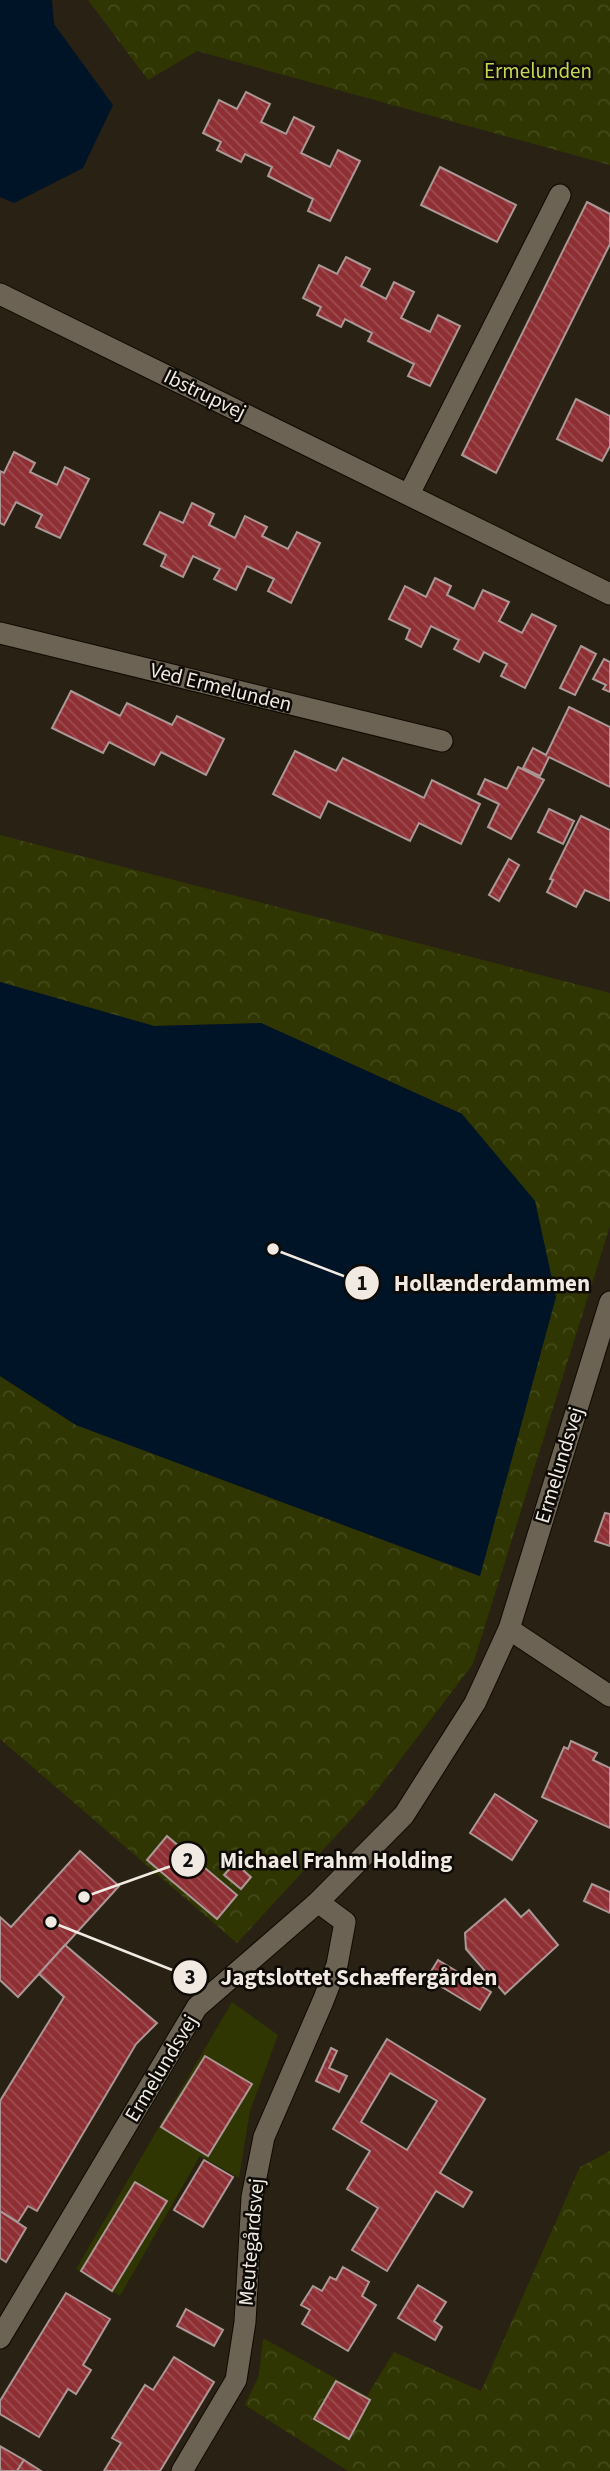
<svg xmlns="http://www.w3.org/2000/svg" width="610" height="2471" font-family="'Source Sans 3',sans-serif">
<defs>
<pattern id="forest-crowns" width="20" height="18" patternUnits="userSpaceOnUse" patternTransform="scale(1.75)"><rect width="20" height="18" fill="#2f3601"/><path d="M2 6a3 3 0 1 1 6 0M12 15a3 3 0 1 1 6 0" fill="none" stroke="#434a1a"/></pattern>
<pattern id="building-back-hatch" width="6" height="6" patternUnits="userSpaceOnUse" patternTransform="scale(1.75)"><rect width="6" height="6" fill="#8e2f34"/><path d="M-1 5l2 2M0 0l6 6M5-1l2 2" fill="none" stroke="#9e4d51"/></pattern>
</defs>
<rect width="100%" height="100%" fill="#292114"/>
<path fill="#2f3601" d="M232,2002L278,2035L250,2111L239,2178L200,2156L120,2296L76,2269Z"/>
<g fill="url(#forest-crowns)">
<path d="M88,0H610V165L197,51L148,80Z"/>
<path d="M0,835L610,993V1226L473,1664L371,1798L237,1943L0,1739V1376L76,1425L479,1576L462,1114L261,1023L154,1026L0,982Z"/>
<path d="M610,2151V2471H348L245,2405L259,2375L263,2338L367,2396L394,2352L481,2391L580,2167Z"/>
</g>
<g fill="#001427">
<path d="M0,0H52L54,24L113,105L83,168L14,203L0,197Z"/>
<path d="M0,982L154,1026L261,1023L462,1114L535,1201L556,1297L480,1576L76,1425L0,1376Z"/>
</g>
<g fill="url(#building-back-hatch)" stroke="#ab9796" stroke-width="2" fill-rule="evenodd">
<path d="M246,92L270,104L261,122L286,134L294,117L314,127L301,153L330,167L338,150L360,161L330,221L308,211L313,199L268,176L272,167L245,154L241,162L217,150L221,142L203,133L219,100L237,109Z"/>
<path d="M440,167L516,205L497,242L421,205Z"/>
<path d="M587,202L610,214V244L496,473L462,455Z"/>
<path d="M346,257L370,269L361,286L386,299L394,282L414,292L401,318L430,332L438,315L460,326L430,386L408,376L414,364L368,341L372,333L345,319L341,327L317,315L321,307L303,298L319,265L337,274Z"/>
<path d="M576,399L610,416V446L602,461L557,439Z"/>
<path d="M14,452L35,463L30,472L57,485L65,467L89,479L60,538L36,527L42,515L16,502L4,525L0,523V471L4,473Z"/>
<path d="M192,503L214,514L209,525L235,538L245,516L267,527L262,536L288,549L297,532L320,543L291,603L268,591L274,579L247,566L236,590L214,579L220,569L193,556L183,577L161,566L166,555L144,544L160,512L183,523Z"/>
<path d="M435,578L451,586L447,595L474,609L483,590L509,602L499,621L522,633L532,614L556,626L525,688L501,676L507,664L484,652L479,662L454,649L459,640L431,626L421,647L406,639L410,629L389,619L405,586L426,597Z"/>
<path d="M581,646L596,654L575,695L560,688Z"/>
<path d="M604,659L610,662V692L603,689L606,685L593,679Z"/>
<path d="M71,691L120,716L127,703L172,725L177,716L224,739L206,775L161,752L154,765L109,742L103,753L52,728Z"/>
<path d="M569,707L610,727V787L549,757L540,776L523,768L533,748L546,755Z"/>
<path d="M295,751L336,771L343,758L424,798L432,780L480,804L461,844L419,823L410,841L328,801L320,818L273,794Z"/>
<path d="M518,767L544,780L511,839L488,827L499,804L478,794L485,779L507,789Z"/>
<path d="M549,809L574,821L563,844L538,832Z"/>
<path d="M581,816L610,830V901L585,890L576,907L547,892L553,880L550,879Z"/>
<path d="M509,859L519,865L499,901L489,895Z"/>
<path d="M605,1513L610,1514V1546L595,1541Z"/>
<path d="M571,1741L597,1753L593,1760L610,1768V1828L542,1797L564,1747L568,1749Z"/>
<path d="M495,1794L537,1821L512,1860L470,1833Z"/>
<path d="M167,1836L237,1895L217,1919L147,1860Z"/>
<path d="M80,1851L119,1886L18,1997L0,1980V1917L11,1927Z"/>
<path d="M235,1863L251,1877L241,1889L224,1875Z"/>
<path d="M592,1884L610,1892V1913L584,1901Z"/>
<path d="M505,1899L521,1917L529,1910L558,1945L505,1994L466,1949L465,1933Z"/>
<path d="M65,1945L157,2023L136,2044L37,2211L28,2206L18,2222L0,2211V2101L64,1997L39,1974Z"/>
<path d="M438,1960L491,1992L480,2010L427,1978Z"/>
<path d="M387,2039L485,2099L440,2173L472,2192L463,2207L436,2191L387,2271L352,2250L378,2208L347,2189L370,2151L333,2129ZM390,2073L437,2101L407,2150L361,2122Z"/>
<path d="M331,2048L337,2051L329,2068L347,2076L339,2092L316,2081Z"/>
<path d="M205,2056L252,2084L208,2156L161,2127Z"/>
<path d="M204,2160L233,2177L203,2227L174,2210Z"/>
<path d="M135,2182L167,2201L112,2291L81,2271Z"/>
<path d="M0,2211L26,2228L6,2262L0,2258Z"/>
<path d="M343,2267L369,2282L362,2296L376,2305L348,2351L302,2324L310,2310L301,2305L313,2286L322,2291L330,2277L336,2280Z"/>
<path d="M418,2285L446,2302L434,2321L442,2327L435,2340L398,2318Z"/>
<path d="M66,2293L110,2319L83,2365L91,2370L76,2394L68,2389L39,2437L0,2414V2401Z"/>
<path d="M186,2309L223,2330L214,2346L177,2326Z"/>
<path d="M174,2357L214,2382L160,2471H104L121,2443L112,2438L145,2385L153,2390Z"/>
<path d="M336,2381L370,2400L349,2439L314,2419Z"/>
<path d="M0,2446L24,2460L17,2471H0Z"/>
<path d="M24,2460L41,2471H17Z"/>
</g>
<g fill="none" stroke-linecap="round" stroke-linejoin="round">
<defs>
<g id="street">
<path d="M0,294L610,594"/>
<path d="M409,494L560,195"/>
<path d="M0,633L442,741"/>
<path d="M509,1629L610,1696"/>
<path d="M0,2338L197,2007L318,1902L404,1815L475,1703L509,1629L610,1302"/>
<path d="M182,2471L236,2380L245,2322L252,2197L264,2137L323,2001L337,1965L345,1922L318,1902"/>
</g>
</defs>
<use href="#street" stroke="#110a02" stroke-width="23"/>
<use href="#street" stroke="#6c6355" stroke-width="21"/>
</g>
<g text-anchor="middle" dominant-baseline="central" stroke-width="5" stroke-linejoin="round" paint-order="stroke">
<g font-size="21" fill="#c2d650" stroke="#0e0b06">
<text x="538" y="71">Ermelunden</text>
</g>
<g font-size="21" fill="#f0eae2" stroke="#0e0b06">
<text transform="translate(205 394) rotate(26)">Ibstrupvej</text>
<text transform="translate(221 687) rotate(14)">Ved Ermelunden</text>
<text transform="translate(559 1465) rotate(-73)">Ermelundsvej</text>
<text transform="translate(161 2068) rotate(-59)">Ermelundsvej</text>
<text transform="translate(251 2242) rotate(-85)">Meutegårdsvej</text>
</g>
</g>
<path fill="none" stroke="#f0eae2" stroke-width="2.5" d="M273 1249L362 1283M84 1897L188 1860M51 1922L190 1977"/>
<g fill="#f0eae2" stroke="#0e0b06" stroke-width="2.5">
<circle cx="273" cy="1249" r="7"/>
<circle cx="84" cy="1897" r="7"/>
<circle cx="51" cy="1922" r="7"/>
<circle cx="362" cy="1283" r="18"/>
<circle cx="188" cy="1860" r="18"/>
<circle cx="190" cy="1977" r="18"/>
</g>
<g font-size="21" text-anchor="middle" font-weight="bold" fill="#111">
<text x="362" y="1290">1</text>
<text x="188" y="1867">2</text>
<text x="190" y="1984">3</text>
</g>
<g font-size="23" text-anchor="middle" font-weight="bold" fill="#f0eae2" stroke="#0e0b06" stroke-width="5" stroke-linejoin="round" paint-order="stroke">
<text x="492" y="1291">Hollænderdammen</text>
<text x="336" y="1868">Michael Frahm Holding</text>
<text x="359" y="1985">Jagtslottet Schæffergården</text>
</g>
</svg>
